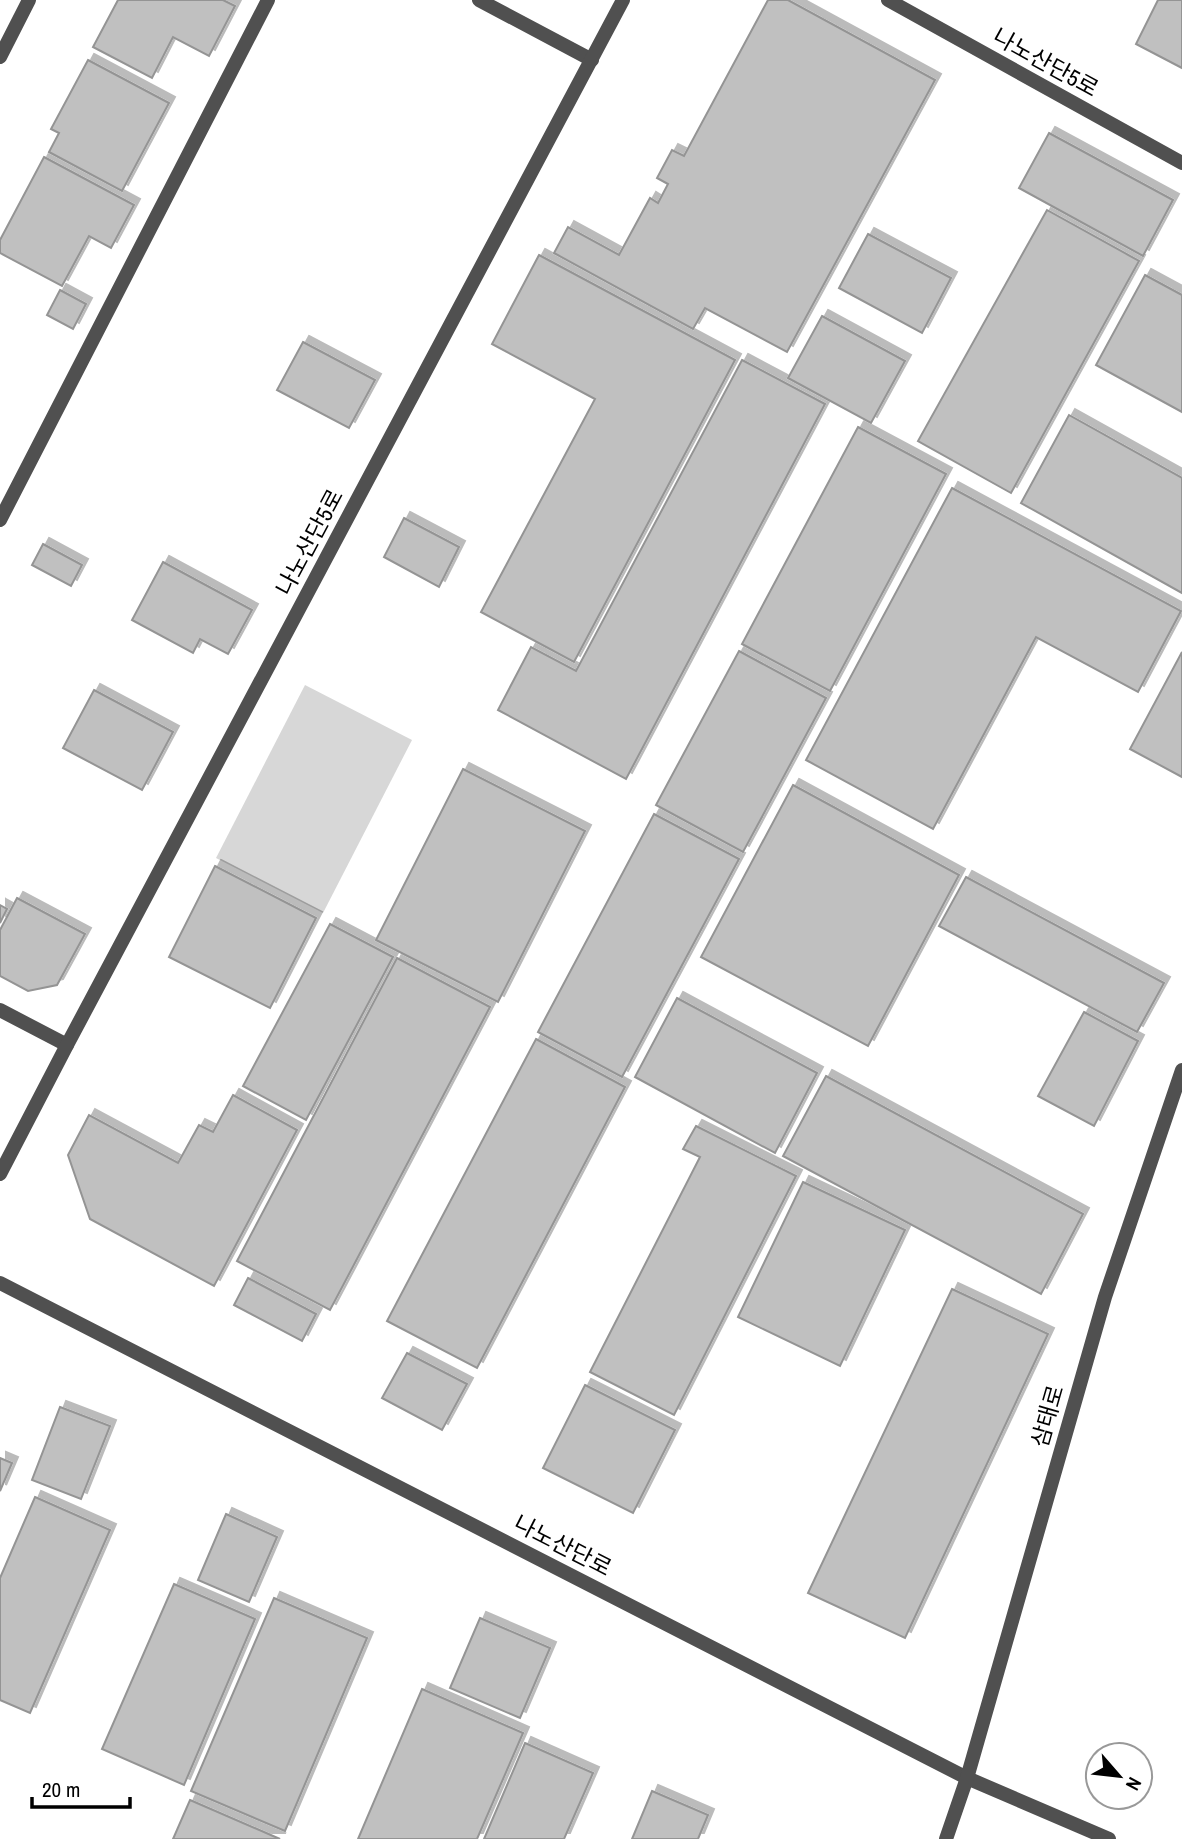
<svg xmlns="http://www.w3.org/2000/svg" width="1182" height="1839" font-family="'Archivo Narrow','Noto Sans KR',sans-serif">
<defs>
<filter id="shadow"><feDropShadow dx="6" dy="-6" stdDeviation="0" flood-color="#0004"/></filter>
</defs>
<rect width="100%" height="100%" fill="#fff"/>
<path fill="#d7d7d7" d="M305,685L412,740L323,913L216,858Z"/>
<g fill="#c0c0c0" stroke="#949494" stroke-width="2" filter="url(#shadow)">
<path d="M118,0H223L235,6L209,56L173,37L152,78L93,47Z"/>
<path d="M768,0H788L935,80L787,352L705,308L693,329L554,253L568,227L619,255L650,198L658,203L668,184L657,178L672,150L684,156Z"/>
<path d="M1158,0H1182V68L1136,44Z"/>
<path d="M88,60L169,103L122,191L49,152L59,133L51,129Z"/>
<path d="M1049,133L1173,200L1143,256L1019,188Z"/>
<path d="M44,157L134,205L111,248L89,236L62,286L0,253V240Z"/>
<path d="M1047,210L1139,261L1011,493L918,441Z"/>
<path d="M868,234L951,278L922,333L839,288Z"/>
<path d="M539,255L735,360L574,662L481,612L595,399L492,344Z"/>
<path d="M1145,275L1182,295V412L1096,365Z"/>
<path d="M60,290L86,304L73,329L47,315Z"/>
<path d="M822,316L905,361L871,423L788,378Z"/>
<path d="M303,342L375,380L349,428L277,390Z"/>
<path d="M742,360L825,404L626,779L498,710L531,647L576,671Z"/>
<path d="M1069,415L1182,478V593L1021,503Z"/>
<path d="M858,427L946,474L830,691L742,644Z"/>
<path d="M952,488L1181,611L1138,692L1036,637L933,829L806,760Z"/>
<path d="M404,518L459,547L439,587L384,557Z"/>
<path d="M43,544L82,565L71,586L32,565Z"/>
<path d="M163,562L252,610L228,654L200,639L193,653L132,620Z"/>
<path d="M739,651L826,698L743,852L656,805Z"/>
<path d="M1182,652V777L1130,749Z"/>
<path d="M94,690L173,732L142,790L63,748Z"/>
<path d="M463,769L585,831L498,1002L376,940Z"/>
<path d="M793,785L959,875L868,1046L701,957Z"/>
<path d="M654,814L739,859L622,1077L538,1032Z"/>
<path d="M215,866L316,918L270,1008L169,957Z"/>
<path d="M966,877L1164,983L1137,1032L939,926Z"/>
<path d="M17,898L85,934L57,985L28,991L0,976V930Z"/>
<path d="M0,905L7,909L0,923Z"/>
<path d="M330,924L393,957L306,1120L243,1086Z"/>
<path d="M397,958L490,1007L330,1310L237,1261Z"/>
<path d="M677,998L817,1073L775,1153L635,1077Z"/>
<path d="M1084,1012L1138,1041L1094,1126L1038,1096Z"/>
<path d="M536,1039L625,1087L477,1368L387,1321Z"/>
<path d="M826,1076L1083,1214L1041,1294L783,1156Z"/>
<path d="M233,1095L297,1130L214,1286L90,1219L68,1155L89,1115L178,1163L199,1125L213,1132Z"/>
<path d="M696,1126L796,1176L674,1415L590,1372L700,1157L683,1149Z"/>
<path d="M803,1182L905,1230L840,1366L738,1317Z"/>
<path d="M248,1278L316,1314L302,1341L234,1305Z"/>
<path d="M952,1289L1048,1334L905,1638L808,1593Z"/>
<path d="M407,1353L467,1384L442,1430L382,1398Z"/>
<path d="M585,1385L675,1430L633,1513L543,1468Z"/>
<path d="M60,1407L110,1426L81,1499L32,1480Z"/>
<path d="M0,1458L12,1463L0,1491Z"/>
<path d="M35,1497L110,1530L30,1713L0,1700V1578Z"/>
<path d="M226,1514L277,1537L249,1602L198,1580Z"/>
<path d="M174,1584L255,1619L184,1785L102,1749Z"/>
<path d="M274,1598L367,1638L285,1831L191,1791Z"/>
<path d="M480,1618L550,1648L520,1718L450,1688Z"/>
<path d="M422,1689L523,1733L477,1839H358Z"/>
<path d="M525,1743L593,1773L564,1839H484Z"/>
<path d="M652,1791L708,1815L698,1839H632Z"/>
<path d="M190,1800L280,1839H173Z"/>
</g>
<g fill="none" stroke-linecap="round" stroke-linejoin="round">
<g stroke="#505050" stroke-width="14">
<path d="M479,0L592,60"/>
<path d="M888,0L1182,163"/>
<path d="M0,57L29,0"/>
<path d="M0,520L268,0"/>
<path d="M0,1010L67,1045"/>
<path d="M0,1174L67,1045L623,0"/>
<path d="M0,1283L967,1778L1109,1839"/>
<path d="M946,1839L967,1778L1105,1297L1182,1070"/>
</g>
</g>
<g text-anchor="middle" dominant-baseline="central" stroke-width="5" stroke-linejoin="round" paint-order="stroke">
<g font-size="23" fill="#000" stroke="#fff">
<text transform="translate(1046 62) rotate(29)">나노산단5로</text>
<text transform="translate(309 542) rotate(-62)">나노산단5로</text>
<text transform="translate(1047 1416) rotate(-74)">삼태로</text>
<text transform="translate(563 1545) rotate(27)">나노산단로</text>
</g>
</g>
<g transform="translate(1119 1776) rotate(118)"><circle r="33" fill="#ffffff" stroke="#999999" stroke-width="2"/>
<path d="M0-5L12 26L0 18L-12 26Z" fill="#000000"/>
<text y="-10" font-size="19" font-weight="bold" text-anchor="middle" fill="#000000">N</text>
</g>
<path d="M32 1797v10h98v-10" fill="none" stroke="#000000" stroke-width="3.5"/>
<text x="42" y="1797" font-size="21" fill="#000000" stroke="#ffffff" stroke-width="5" paint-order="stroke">20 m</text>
</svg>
